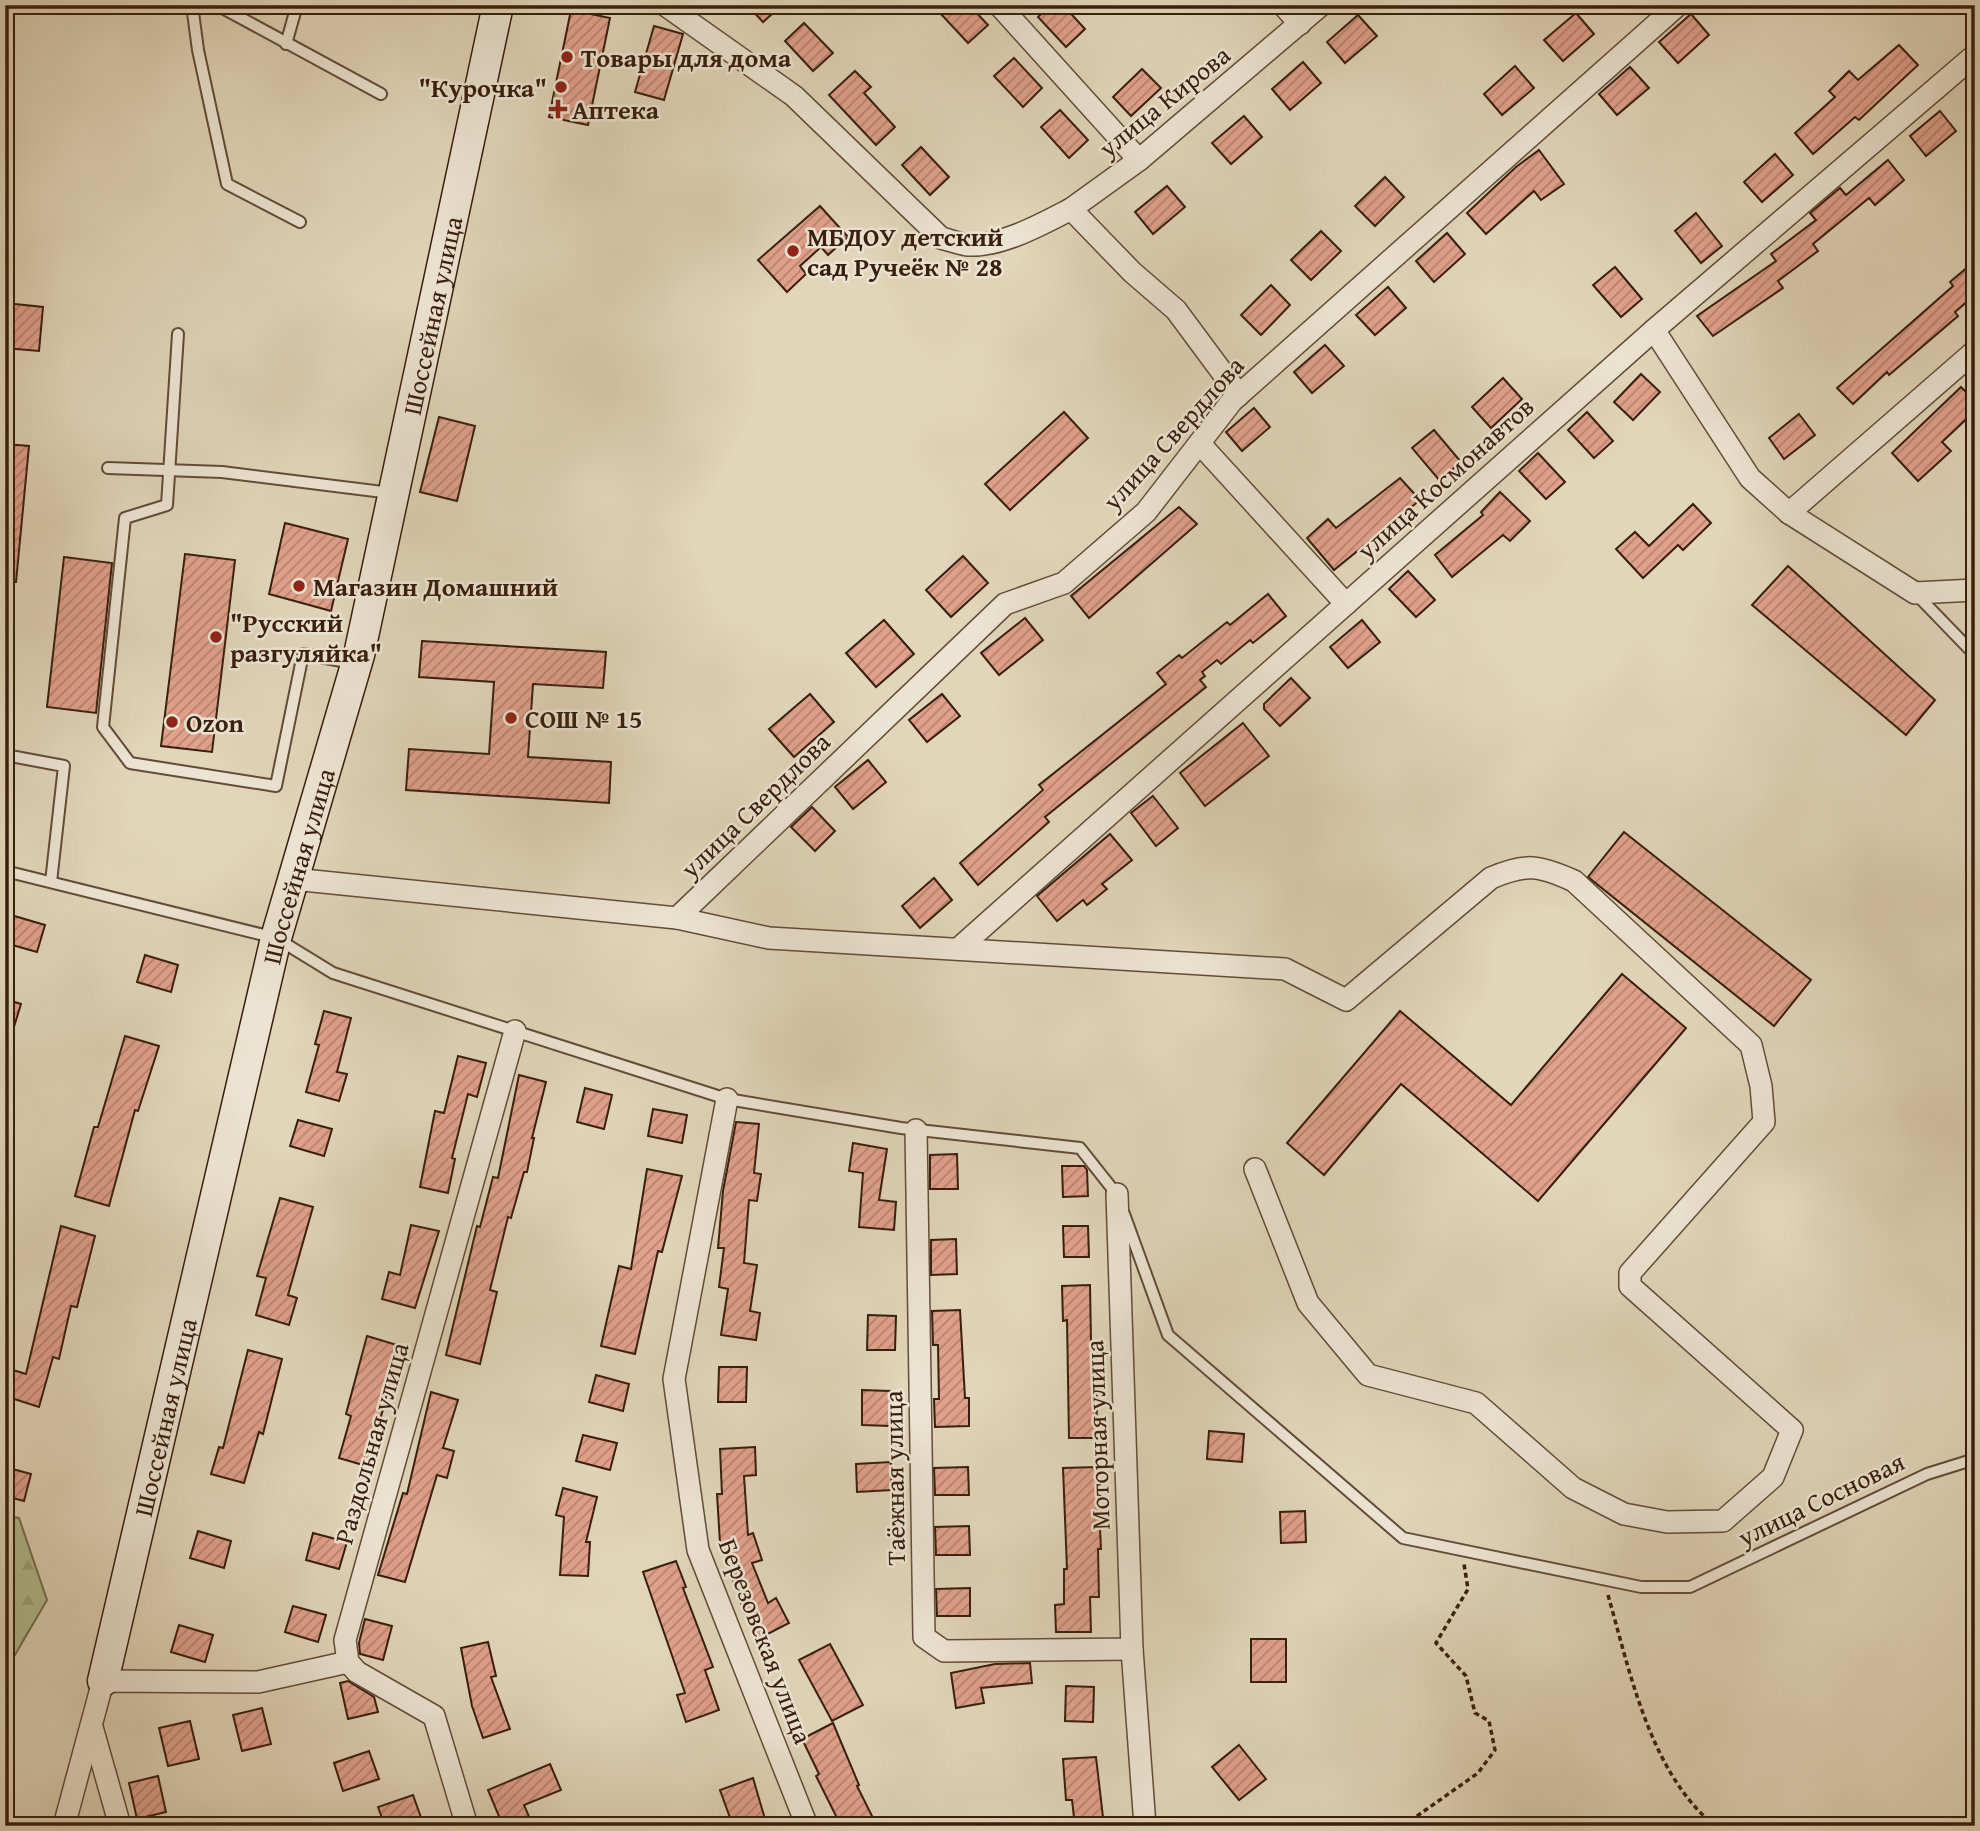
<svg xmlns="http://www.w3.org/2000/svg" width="1980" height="1831" font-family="'Gentium Book Plus',serif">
<defs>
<pattern id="forest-firs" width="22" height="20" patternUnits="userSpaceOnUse" patternTransform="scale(1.75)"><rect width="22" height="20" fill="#b2bd90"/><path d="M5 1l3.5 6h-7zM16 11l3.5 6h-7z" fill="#9aa27b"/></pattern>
<pattern id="building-hatch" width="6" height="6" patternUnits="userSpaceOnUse" patternTransform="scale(1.75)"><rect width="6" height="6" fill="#e1a18c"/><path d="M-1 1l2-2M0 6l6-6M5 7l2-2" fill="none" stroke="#b78371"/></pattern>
</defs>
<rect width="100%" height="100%" fill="#e1d5ba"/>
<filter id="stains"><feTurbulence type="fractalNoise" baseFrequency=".00286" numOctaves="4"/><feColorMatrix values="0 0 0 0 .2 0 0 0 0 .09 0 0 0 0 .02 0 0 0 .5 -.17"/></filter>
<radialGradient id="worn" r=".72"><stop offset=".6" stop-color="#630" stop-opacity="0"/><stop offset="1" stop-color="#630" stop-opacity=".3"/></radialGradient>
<path fill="url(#forest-firs)" stroke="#756e4e" stroke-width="2" d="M5,1516L19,1518L47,1600L5,1672Z"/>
<g fill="url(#building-hatch)" stroke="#381e0d" stroke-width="2">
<path d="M747,5H782L763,22Z"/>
<path d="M948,5H969L988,25L968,43L940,13Z"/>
<path d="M1050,5H1063L1085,29L1066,47L1038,17Z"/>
<path d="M571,10L610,18L588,125L549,117Z"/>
<path d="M1576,13L1594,34L1563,61L1544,40Z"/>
<path d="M1691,14L1709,35L1678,63L1659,42Z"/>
<path d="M1358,15L1377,36L1345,63L1327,42Z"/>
<path d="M804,23L833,53L813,71L785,41Z"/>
<path d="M654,26L683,34L664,100L635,92Z"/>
<path d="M1899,45L1918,65L1859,120L1855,117L1813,154L1795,133L1835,97L1829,91L1849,71L1858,80Z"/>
<path d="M1014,58L1042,88L1023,107L994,76Z"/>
<path d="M1303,62L1321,83L1290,110L1272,89Z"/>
<path d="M1515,66L1534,88L1502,115L1484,94Z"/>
<path d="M1630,67L1649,88L1617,115L1599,94Z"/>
<path d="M1142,69L1161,88L1131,116L1113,97Z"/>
<path d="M855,71L871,87L864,93L895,127L876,145L829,95Z"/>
<path d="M1060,110L1088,140L1069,158L1041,127Z"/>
<path d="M1940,111L1956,131L1926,156L1910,136Z"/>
<path d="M1244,116L1262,137L1231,164L1212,143Z"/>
<path d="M921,147L949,177L930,195L902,165Z"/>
<path d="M1539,150L1564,184L1541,200L1534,191L1486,234L1467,213L1516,167Z"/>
<path d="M1775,154L1793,175L1762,202L1744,182Z"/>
<path d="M1888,160L1904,180L1875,205L1869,198L1813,244L1818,251L1778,281L1783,288L1713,336L1697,316L1776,261L1771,254L1816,220L1810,213L1840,188L1846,195Z"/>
<path d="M1385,177L1404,197L1375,226L1355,206Z"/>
<path d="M1167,186L1185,207L1153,234L1135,212Z"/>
<path d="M820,206L848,237L828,255L821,247L800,266L806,274L787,292L758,260Z"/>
<path d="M1696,213L1722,246L1701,263L1675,231Z"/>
<path d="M1321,231L1341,251L1311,280L1291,260Z"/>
<path d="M1447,233L1465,254L1434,282L1416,261Z"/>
<path d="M1975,261V295L1955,312L1958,316L1889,375L1887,372L1853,404L1837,388L1953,286L1950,282Z"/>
<path d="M1615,267L1642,299L1621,317L1593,285Z"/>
<path d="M1271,285L1290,305L1261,335L1241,315Z"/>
<path d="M1388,287L1406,308L1375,335L1356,315Z"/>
<path d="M5,303L43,307L39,351L5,348Z"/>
<path d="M1325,345L1344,366L1312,393L1294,372Z"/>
<path d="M1641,374L1660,392L1633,420L1614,402Z"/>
<path d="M1503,378L1522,399L1491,428L1472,407Z"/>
<path d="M1961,387L1975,401V411L1942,442L1951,451L1918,481L1892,453Z"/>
<path d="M1254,408L1270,427L1242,451L1226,432Z"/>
<path d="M1064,412L1088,438L1010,510L985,484Z"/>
<path d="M1587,412L1613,441L1594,458L1568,430Z"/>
<path d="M1799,414L1815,435L1784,459L1769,438Z"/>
<path d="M439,417L475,426L457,501L420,492Z"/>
<path d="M1434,430L1461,462L1440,481L1412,448Z"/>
<path d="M5,444L29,446L16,582H5Z"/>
<path d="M1538,453L1565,482L1546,499L1519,471Z"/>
<path d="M1400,478L1420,500L1334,570L1307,538L1328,519L1336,528Z"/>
<path d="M1500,492L1530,521L1510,541L1503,535L1452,577L1435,555L1483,515L1481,512Z"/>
<path d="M1693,504L1711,523L1683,550L1678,545L1643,578L1616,549L1635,532L1649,546Z"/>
<path d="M1179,507L1197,524L1089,618L1071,596Z"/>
<path d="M285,523L348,539L331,611L269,594Z"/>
<path d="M185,554L235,560L212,752L161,746Z"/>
<path d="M963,556L988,583L951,617L926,590Z"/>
<path d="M64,557L112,563L96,713L47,707Z"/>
<path d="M1788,566L1935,700L1906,735L1752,605Z"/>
<path d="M1408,571L1435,600L1416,617L1389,589Z"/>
<path d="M1268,594L1286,616L1253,643L1250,640L1221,664L1217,660L1202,672L1205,676L1200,680L1206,687L1045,817L1049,822L978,885L960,863L1043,790L1039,785L1166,684L1157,673L1179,655L1182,658L1227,622L1230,625Z"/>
<path d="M1025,618L1043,640L999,675L981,653Z"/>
<path d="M884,620L914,654L876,687L846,653Z"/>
<path d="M1362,620L1380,642L1348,668L1330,647Z"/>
<path d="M422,641L606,652L603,688L533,684L528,757L611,762L609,803L406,790L409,749L489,754L494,682L419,677Z"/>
<path d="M1291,678L1310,698L1280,726L1264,709V704Z"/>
<path d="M810,694L834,722L794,757L769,729Z"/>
<path d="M942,694L960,716L927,742L909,720Z"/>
<path d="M1243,723L1269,756L1205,806L1180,773Z"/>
<path d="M868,760L886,782L853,809L835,787Z"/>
<path d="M1153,796L1178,828L1156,846L1131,813Z"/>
<path d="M812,807L835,831L815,851L791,827Z"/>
<path d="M1624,832L1811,980L1774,1026L1588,877Z"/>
<path d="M1110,834L1132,860L1102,884L1107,889L1087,905L1083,900L1057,921L1037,896Z"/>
<path d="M934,878L952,900L920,928L902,906Z"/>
<path d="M11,915L45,925L37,952L5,943Z"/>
<path d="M145,955L178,965L171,992L137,982Z"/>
<path d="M1622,974L1686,1028L1538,1201L1401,1084L1324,1175L1287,1143L1400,1011L1511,1105Z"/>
<path d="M5,999L21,1004L9,1043H5Z"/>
<path d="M324,1011L351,1018L337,1072L347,1074L339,1101L306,1092L319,1045L315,1044Z"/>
<path d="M125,1036L159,1046L138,1111L135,1110L109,1206L75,1196L94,1127H98Z"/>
<path d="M458,1056L486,1063L477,1097L468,1094L452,1158L455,1159L448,1193L420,1187L435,1111L444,1113Z"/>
<path d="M519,1075L546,1082L532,1138H534L527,1172H524L511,1218L508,1217L490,1290L497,1292L480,1364L446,1355L477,1226L480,1227L493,1177L498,1178Z"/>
<path d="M585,1088L612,1095L604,1129L577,1122Z"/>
<path d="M653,1109L687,1115L682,1143L648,1136Z"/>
<path d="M298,1120L332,1129L324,1156L290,1146Z"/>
<path d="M736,1122L759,1124L754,1173L761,1174L757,1201L749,1200L744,1263L757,1265L750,1311L760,1313L756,1340L721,1335L728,1289L719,1287L724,1248H718L723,1191Z"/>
<path d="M853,1143L887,1149L879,1200L896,1202L894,1230L859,1227L863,1173L849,1171Z"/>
<path d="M957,1154L958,1189H930V1155Z"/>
<path d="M1062,1166H1084L1087,1170L1088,1196L1063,1197Z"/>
<path d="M647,1169L682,1176L662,1252L658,1251L635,1354L601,1346L619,1266L631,1269Z"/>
<path d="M280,1198L313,1207L288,1295L297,1298L289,1325L256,1315L266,1278L257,1276Z"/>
<path d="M411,1225L439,1231L415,1308L382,1299L389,1272L400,1275Z"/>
<path d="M61,1226L95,1236L77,1307L71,1306L59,1359L53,1357L39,1407L5,1396L13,1370L26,1374Z"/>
<path d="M1063,1226H1088L1089,1257H1064Z"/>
<path d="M956,1239L957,1274L931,1275V1240Z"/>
<path d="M1090,1285L1091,1342H1096L1097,1438H1069L1067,1320L1063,1321L1062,1286Z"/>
<path d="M960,1310L965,1398H969V1426L935,1427L934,1399H939L938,1345H933L932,1311Z"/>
<path d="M868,1315L896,1316L895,1350H867Z"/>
<path d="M367,1336L400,1346L375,1439L380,1441L373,1468L339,1458L351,1416L346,1414Z"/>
<path d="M248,1350L282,1359L263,1434L259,1432L244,1483L211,1474L219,1447L223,1448Z"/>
<path d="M719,1367H747L746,1402H718Z"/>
<path d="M596,1375L629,1384L623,1411L589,1402Z"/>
<path d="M862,1390L890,1391V1426L862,1425Z"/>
<path d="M431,1392L458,1400L443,1448L454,1451L447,1478L437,1475L405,1582L378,1575L403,1493L407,1494Z"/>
<path d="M1209,1431L1244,1434L1242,1462L1207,1459Z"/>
<path d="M583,1435L617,1443L610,1470L576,1461Z"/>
<path d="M755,1447L756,1475L744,1476L748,1535L753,1533L762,1560L752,1563L768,1603L776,1598L789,1623L758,1639L745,1614L720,1543L717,1494H722L720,1449Z"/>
<path d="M891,1462L892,1490L857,1492L856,1464Z"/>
<path d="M5,1467L31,1474L24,1501L5,1496Z"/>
<path d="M968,1467L969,1495H935L934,1468Z"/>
<path d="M1097,1467L1101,1549H1098L1099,1597H1090L1091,1632H1056L1055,1605L1064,1604V1569H1067L1063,1468Z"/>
<path d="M563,1488L597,1497L586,1542H590L588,1576L560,1575L564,1517L556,1515Z"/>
<path d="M1305,1511L1306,1542L1281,1543L1280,1512Z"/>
<path d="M969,1526L970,1555H936L935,1527Z"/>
<path d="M198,1531L231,1541L224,1568L190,1558Z"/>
<path d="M313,1533L347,1542L339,1569L306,1560Z"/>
<path d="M676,1561L686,1587L683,1588L713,1667L705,1670L719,1710L686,1722L677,1695L685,1693L643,1572Z"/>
<path d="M970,1588V1616H937L936,1589Z"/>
<path d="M293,1606L326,1615L318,1642L285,1632Z"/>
<path d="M365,1619L392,1626L383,1660L360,1654L359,1643Z"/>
<path d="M179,1625L213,1635L205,1662L171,1652Z"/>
<rect x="1251" y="1639" width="35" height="43"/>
<path d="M488,1642L496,1676L491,1677L510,1729L483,1738L472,1706L461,1648Z"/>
<path d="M830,1644L863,1705L832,1721L799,1660Z"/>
<path d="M1030,1663L1032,1683L981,1688L984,1703L956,1708L951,1673L995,1664Z"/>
<path d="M348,1681L374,1697L378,1712L348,1719L340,1683Z"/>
<path d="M1066,1686L1094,1687L1093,1722L1065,1721Z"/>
<path d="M262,1708L271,1744L242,1751L233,1715Z"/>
<path d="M190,1721L199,1759L168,1766L159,1728Z"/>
<path d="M833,1723L859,1785L857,1786L877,1826H841L816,1776L819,1774L802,1739Z"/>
<path d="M1239,1745L1266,1779L1239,1800L1212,1767Z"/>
<path d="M369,1751L379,1779L343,1791L334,1763Z"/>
<path d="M1096,1757L1104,1826H1075L1072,1800H1066L1063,1759Z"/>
<path d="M550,1764L561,1790L524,1805L533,1826H503L488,1790Z"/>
<path d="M158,1776L166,1812L137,1819L129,1783Z"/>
<path d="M753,1778L767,1826H733L720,1790Z"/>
<path d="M413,1795L423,1823L385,1826L378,1807Z"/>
</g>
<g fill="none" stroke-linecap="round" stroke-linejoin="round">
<defs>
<g id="lane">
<path d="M192,5L198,50L227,184L300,222"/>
<path d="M217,5L381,94"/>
<path d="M286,44L297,5"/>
<path d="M178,334L167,505L125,518L103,727L130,763L276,786L303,654L353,663"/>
<path d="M108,468L222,472L391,493"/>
<path d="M1917,595L1975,655"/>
<path d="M5,755L64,766L51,882"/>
<path d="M5,871L276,938L333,973L727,1099L901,1128L1080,1148L1118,1196"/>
<path d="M1124,1214L1168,1335L1403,1538L1641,1587H1690L1927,1474L1975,1459"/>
</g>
<g id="street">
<path d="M665,5L794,96L941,238C949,240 959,244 968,245C1001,247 1042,224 1071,209L1132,272L1176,310L1239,395"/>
<path d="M999,5L1139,160"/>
<path d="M1283,5L1300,24"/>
<path d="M1071,209L1139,160L1321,5"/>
<path d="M1654,330L1750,478L1789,513L1915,593L1975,590"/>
<path d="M1201,445L1346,604"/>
<path d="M1789,513L1975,351"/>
<path d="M293,879L677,918L769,938L1285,969L1346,1000L1491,878C1526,863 1539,865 1574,881L1751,1045L1761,1086L1764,1122L1630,1273V1286L1792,1430L1773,1477L1723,1521L1667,1522L1624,1514L1573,1488L1476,1403L1368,1375L1308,1303L1255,1169"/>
<path d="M677,918L1005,604L1064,583L1146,512L1232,401L1678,5"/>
<path d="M958,949L1654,330L1975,55"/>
<path d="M727,1099L674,1379L698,1550L807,1826"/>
<path d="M916,1130L924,1637L944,1651L1132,1649L1117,1194"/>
<path d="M1132,1649L1145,1826"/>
<path d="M92,1727L120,1826"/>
<path d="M64,1826L103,1681L258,1682L348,1662"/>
<path d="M467,1826L434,1716L357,1672L348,1662L345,1640L515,1031"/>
</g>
<g id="secondary">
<path id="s1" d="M103,1681L276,938L359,655L498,5"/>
</g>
</defs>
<use href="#lane" stroke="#624c38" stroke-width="14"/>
<use href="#street" stroke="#624c38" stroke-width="24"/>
<use href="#secondary" stroke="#381e0d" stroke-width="33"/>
<g stroke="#381e0d" stroke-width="3.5" stroke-dasharray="5 3.5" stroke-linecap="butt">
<path d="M1608,1595C1630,1672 1650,1773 1715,1826"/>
<path d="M1403,1826L1478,1773L1495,1750L1489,1721L1475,1713L1466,1676L1436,1643L1468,1589L1464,1564"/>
</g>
<use href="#lane" stroke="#ece4d2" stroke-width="10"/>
<use href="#street" stroke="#ece4d2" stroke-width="21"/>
<use href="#secondary" stroke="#ece4d2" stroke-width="30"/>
</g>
<g fill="#8f2418" stroke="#ece4d2" stroke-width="2.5">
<circle cx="567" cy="57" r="7"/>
<circle cx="561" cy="87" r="7"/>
<path d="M554.5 98.5h7v7h7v7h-7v7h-7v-7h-7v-7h7z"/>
<circle cx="793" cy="251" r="7"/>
<circle cx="299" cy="586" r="7"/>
<circle cx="216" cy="637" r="7"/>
<circle cx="511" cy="718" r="7"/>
<circle cx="172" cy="722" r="7"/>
</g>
<g text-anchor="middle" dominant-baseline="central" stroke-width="5" stroke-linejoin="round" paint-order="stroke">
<g font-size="26" font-weight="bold" fill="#381e0d" stroke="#ece4d2" text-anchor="start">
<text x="581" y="57">Товары для дома</text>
<text x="547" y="87" text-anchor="end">"Курочка"</text>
<text x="572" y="109">Аптека</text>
<text x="807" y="236">МБДОУ детский<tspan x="807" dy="30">сад Ручеёк № 28</tspan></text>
<text x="313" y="586">Магазин Домашний</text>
<text x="230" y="622">"Русский<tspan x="230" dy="30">разгуляйка"</tspan></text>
<text x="525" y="718">СОШ № 15</text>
<text x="186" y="722">Ozon</text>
</g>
<g font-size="26" fill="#381e0d" stroke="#ece4d2">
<text transform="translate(1164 101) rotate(-39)">улица Кирова</text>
<text stroke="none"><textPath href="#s1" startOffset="1405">Шоссейная улица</textPath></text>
<text transform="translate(1173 433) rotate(-48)">улица Свердлова</text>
<text transform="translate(1445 478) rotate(-42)">улица Космонавтов</text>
<text transform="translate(755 805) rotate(-44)">улица Свердлова</text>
<text stroke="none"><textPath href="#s1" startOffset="838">Шоссейная улица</textPath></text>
<text stroke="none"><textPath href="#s1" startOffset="271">Шоссейная улица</textPath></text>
<text transform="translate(1097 1435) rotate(-92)">Моторная улица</text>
<text transform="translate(371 1443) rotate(-74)">Раздольная улица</text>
<text transform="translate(894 1478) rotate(-91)">Таёжная улица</text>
<text transform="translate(1821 1499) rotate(-26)">улица Сосновая</text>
<text transform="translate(766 1641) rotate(69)">Березовская улица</text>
</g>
</g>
<rect width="1980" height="1831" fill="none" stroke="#e1d5ba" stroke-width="28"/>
<rect x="7" y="7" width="1966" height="1817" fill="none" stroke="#381e0d" stroke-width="3.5"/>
<rect x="14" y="14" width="1952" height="1803" fill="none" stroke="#381e0d" stroke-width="2"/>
<rect width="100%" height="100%" filter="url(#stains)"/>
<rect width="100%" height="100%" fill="url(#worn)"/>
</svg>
